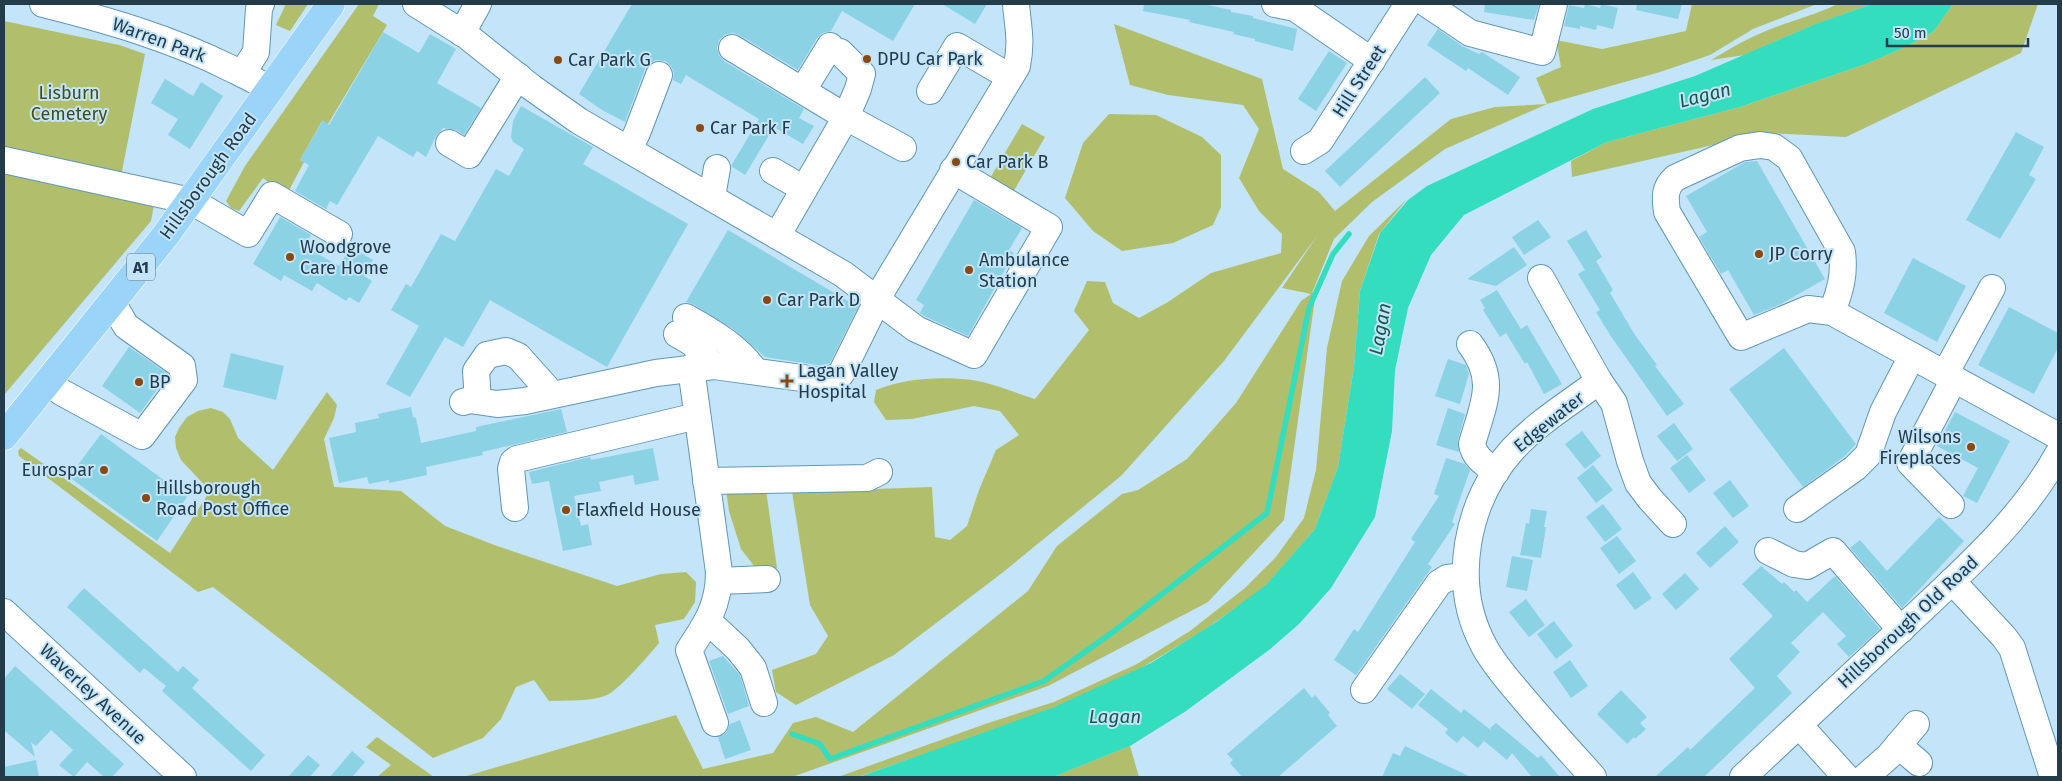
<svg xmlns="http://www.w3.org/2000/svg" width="2062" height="781" font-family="'Fira Sans',sans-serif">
<rect width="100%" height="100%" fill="#c3e4f9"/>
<g fill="#b1be6c">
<path d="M283,4H308L290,31L276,25L285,6Z"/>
<path d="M359,4H379L373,16L387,25L328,124L322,121L300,160L304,162L286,196L263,178L239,211L231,208L226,201L245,166Z"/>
<path d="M1692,4H1817L1753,29L1710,55L1660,72L1547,104L1445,149L1372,202L1334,239L1312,293L1316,291L1284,520L1208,602L1048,686L792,777H463L676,715L703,769L773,753L793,723L816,717L853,732L1028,591L1057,546L1122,494L1138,490L1187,459L1236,403L1301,301L1311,294L1282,288L1317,236L1224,361L1121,476L1002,573L894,655L796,705L776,692L772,670L816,654L828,636L810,605L792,492L932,487L935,537L950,540L967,526L979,490L996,450L1019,435L1000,411L974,406L912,419L886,420L874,402L876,390C904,378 942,376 972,380C993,383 1015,393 1035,399L1089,330L1074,311L1087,281L1105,282L1113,303L1139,318L1168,302L1211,273L1281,253L1282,234L1259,211L1239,178L1259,129L1243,105L1168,95L1130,85L1114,24L1262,79L1283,169L1319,192L1335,211L1451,119L1495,107L1547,104L1536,78L1561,67L1556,40L1602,49L1686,31Z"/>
<path d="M1838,4H1872L1811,26L1745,55L1711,60C1728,50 1746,39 1766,31C1790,21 1815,15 1838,4Z"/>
<path d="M1953,4H2038L2021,53L1846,137L1766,133L1572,177L1571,161L1607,142L1740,107L1866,64L1903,48L1933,32Z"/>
<path d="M4,21L119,45L145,54L121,176L158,183L151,221L4,395Z"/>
<path d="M1109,114L1156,115L1202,137L1221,155V207L1213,225L1173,243L1122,251L1093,231L1065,198L1083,143Z"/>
<path d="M1022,124L1045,137L1012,194L989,180Z"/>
<path d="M1407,199L1379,234L1360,291L1354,367L1338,467L1315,529L1264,588L1201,632L1116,683L1014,723L858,777H838L988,723L1054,702L1137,664L1190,631L1245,588L1276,557L1304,518L1316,470L1327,348L1342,281L1369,236Z"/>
<path d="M327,392L337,405L334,418L324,439L334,487L401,491L445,526L497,546L617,586L661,574L686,572L696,582L695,602L684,619L655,625L659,643C650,654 619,690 607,695C591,702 566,700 549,701L534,680L516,687L501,719L483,738L433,758L213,587L198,592L19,456L18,451L21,448L170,553L210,491L181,460L176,448L175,437L179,428L187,417L198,411L211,408L223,412L230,419L238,438L273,470Z"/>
<path d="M726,490H766L777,568L758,571L741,549L729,511Z"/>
<path d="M377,737L434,777H377L391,765L366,747Z"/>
<path d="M1130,746L1139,777H1053Z"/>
</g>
<path fill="#34ddbd" d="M1872,4H1953L1933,32L1903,48L1866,64L1740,107L1607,142L1464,215L1431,255L1408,308L1395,370L1392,431L1375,517L1331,588L1299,624L1269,650L1186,711L1130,746L1053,777H859L1052,708L1151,663L1216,622L1266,585L1315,529L1338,467L1354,367L1360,291L1380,233L1408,200L1427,186L1593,109L1695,76L1813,25Z"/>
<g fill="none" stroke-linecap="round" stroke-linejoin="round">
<path stroke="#34ddbd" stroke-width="5.5" d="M792,734L820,744L830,759L1044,681L1113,632L1267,513L1309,308L1333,254L1349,234"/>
</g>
<g fill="#8cd2e5">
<path d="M632,4H915L893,41L842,11L831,31L823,33L817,38L798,70L739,35L733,33L725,35L719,40L717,48L719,55L724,61L804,109L799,118L814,126L803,144L774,127L745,175L731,166L759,119L686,75L681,84L673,80L674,73L671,66L665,61L656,60L649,64L645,69L625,122L602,110L579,94Z"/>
<path d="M942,4H987L975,24Z"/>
<path d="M1144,4H1203L1231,10V12L1253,16V18L1297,29L1293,51L1255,41V39L1233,34L1234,32L1189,22L1190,20L1143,11Z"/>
<path d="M1485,4H1539L1534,20L1484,12Z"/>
<path d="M1585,4L1600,8L1601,4L1618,8L1613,29L1597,25L1596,30L1580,26V29L1564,26L1569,5L1584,8Z"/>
<path d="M1637,4H1682L1678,19L1636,10Z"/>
<path d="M1438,29L1462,46L1479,54L1482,52L1520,77L1508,95L1468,68L1466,71L1427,45Z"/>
<path d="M383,32L419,53L430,34L456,49L437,83L481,108L464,135L456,130L443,128L436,136L426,157L417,151L413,157L378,136L337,205L330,201L326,209L295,191L309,165L300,160L323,120L329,125Z"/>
<path d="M1329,51L1347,63L1316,111L1298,99Z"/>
<path d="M1425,77L1440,93L1340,187L1325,171Z"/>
<path d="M165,79L193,96L201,82L223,96L190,149L168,135L178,119L151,103Z"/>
<path d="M521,106L593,147L583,164L688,224L607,367L490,300L463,347L445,337L410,397L386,384L419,326L391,310L406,284L411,287L441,234L455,241L496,169L509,176L524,149L513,142L511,137L513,121Z"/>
<path d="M2016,132L2044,147L2029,175L2036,179L2000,239L1966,220Z"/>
<path d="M1757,161L1825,279L1781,304L1754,315L1728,270L1721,274L1699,237L1707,232L1686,196L1745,162Z"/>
<path d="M974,200L1022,228L1009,250L1014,253L968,336L924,316L920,313L924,305L916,300Z"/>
<path d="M280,217L311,235L304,246L339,266L351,247L373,260L364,276L372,281L359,303L349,297L346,301L317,283L312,291L284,275L281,281L253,264Z"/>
<path d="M1538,220L1551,237L1524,255L1512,237Z"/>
<path d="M728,230L858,307L830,363L823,366L765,357L732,328L693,304L686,302Z"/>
<path d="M1586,230L1602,257L1596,261L1613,290L1610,293L1635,335L1657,365L1655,366L1684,404L1667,416L1610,335L1596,312L1600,310L1578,274L1585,270L1567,241Z"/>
<path d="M1514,247L1527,265L1496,286L1467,279Z"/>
<path d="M1913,258L1966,286L1937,342L1884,313Z"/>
<path d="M1497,290L1521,329L1527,325L1562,384L1544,394L1527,362L1525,364L1506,333L1500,337L1483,310L1485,308L1480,300Z"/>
<path d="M2009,307L2058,333V348L2034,394L1978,365Z"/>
<path d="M129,347L168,374L140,413L102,386Z"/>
<path d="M1784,348L1856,444L1845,456L1803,487L1729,389Z"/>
<path d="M231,353L284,366L276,400L223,387Z"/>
<path d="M1448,359L1466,365L1469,374L1460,404L1435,396Z"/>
<path d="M411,407L413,417L416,418L421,443L476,431V427L561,409L567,432L482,452L483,455L426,467L427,475L389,483V480L369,484L367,477L339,483L329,438L356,432L355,423L379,418L378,414Z"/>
<path d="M1448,408L1465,414L1458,440L1459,452L1436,445Z"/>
<path d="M1955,412L2010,441L1977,503L1963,496L1978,468L1937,446Z"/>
<path d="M1674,423L1693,449L1677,461L1657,436Z"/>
<path d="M1582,431L1601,456L1585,469L1565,444Z"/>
<path d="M101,434L187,497L157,541L69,477Z"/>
<path d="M653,448L659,480L635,485L633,475L599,482L601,491L574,496L581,526L588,524L592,545L563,551L549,481L532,484L529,472L590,457L591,460Z"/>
<path d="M1687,455L1706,480L1689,493L1670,468Z"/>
<path d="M1446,458L1465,464L1470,470L1452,522L1455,524L1428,564L1432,567L1356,675L1334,660L1354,629L1358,632L1415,542L1411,539L1439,496L1434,494Z"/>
<path d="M1593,465L1613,490L1596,503L1577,478Z"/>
<path d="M1730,480L1749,506L1733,518L1713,493Z"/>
<path d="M1603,504L1622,529L1605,542L1586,517Z"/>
<path d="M1531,509L1547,511L1544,527H1546L1541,558L1520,555L1526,523L1529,524Z"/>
<path d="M1939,517L1964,541L1902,608L1850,548L1860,540L1887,571Z"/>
<path d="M1725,526L1739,542L1710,568L1696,553Z"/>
<path d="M1617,536L1636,561L1619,574L1600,548Z"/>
<path d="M1512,556L1533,560L1527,591L1506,587Z"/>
<path d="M1761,566L1782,584L1784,582L1794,592L1796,590L1807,602L1835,576L1880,629L1849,657L1837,644L1846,636L1823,612L1791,643L1800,652L1777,676L1792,693L1704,777H1655L1688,747L1690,750L1755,688L1729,659L1773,616L1742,584Z"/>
<path d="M1633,572L1652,598L1635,610L1616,585Z"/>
<path d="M1685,573L1699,589L1676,610L1662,594Z"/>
<path d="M84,588L178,672L183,666L199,680L192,688L265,755L251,771L162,691L166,686L144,668L140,673L67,607Z"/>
<path d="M1526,599L1545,625L1529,637L1509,612Z"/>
<path d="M1554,621L1573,646L1556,659L1537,634Z"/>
<path d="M723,656L740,675L749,706L728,714L709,661Z"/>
<path d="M1570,660L1588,686L1571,698L1553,672Z"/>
<path d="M15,666L124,764L112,777H104L87,762L74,777L59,765L73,750L51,730L36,746L31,742L35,757L4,730V679Z"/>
<path d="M1400,674L1425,694L1412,709L1387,689Z"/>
<path d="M1304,688L1312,698L1315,695L1330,713L1328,715L1337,726L1278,777H1242L1230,763L1233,760L1227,754Z"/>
<path d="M1431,689L1461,713L1464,709L1492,731L1490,728L1496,723L1538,758L1541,755L1560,777H1532L1512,753L1507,760L1484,741L1487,737L1478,748L1463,736L1457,743L1445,733L1448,729L1418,705Z"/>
<path d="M1621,690L1647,717L1640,723L1646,729L1635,739L1634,737L1627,744L1597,714Z"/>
<path d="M740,720L751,750L725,759L718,737L726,733L730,724Z"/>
<path d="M1405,746L1426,756L1471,777H1382L1393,753L1400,756Z"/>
<path d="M352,751L365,762L352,777H330Z"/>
<path d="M308,755L320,765L310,777H288Z"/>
<path d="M36,760L39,777H4V767Z"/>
</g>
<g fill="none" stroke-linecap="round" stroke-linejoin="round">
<defs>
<g id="minor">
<path d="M43,4C107,20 170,38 230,68C244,75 258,81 270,90"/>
<path d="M416,4L467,36L531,87L579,121L843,274L916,329L974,355L1049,227L953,170"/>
<path d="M1275,4L1295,8L1372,61"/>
<path d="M1427,4L1470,33L1542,52L1554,4"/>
<path d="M462,33L478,4"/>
<path d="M732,48L846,117L903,148"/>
<path d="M242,74L256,52L259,9L261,4"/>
<path d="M803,90L830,46"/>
<path d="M930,91L957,46L1010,77"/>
<path d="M449,143L469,155L518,76"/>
<path d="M629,149L637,133L659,75"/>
<path d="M1304,151L1320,141L1408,4"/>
<path d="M4,160L191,201L248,234L272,195L339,234"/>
<path d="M773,171L804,189"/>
<path d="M712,197L717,168"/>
<path d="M777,236L846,117L858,89L862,74L840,52"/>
<path d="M1541,278L1599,381L1614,403L1630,461L1638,483L1650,499L1673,524"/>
<path d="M1832,312C1840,291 1845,275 1842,252L1789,158L1774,147L1760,145L1740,148L1675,178C1664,188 1665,197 1667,212L1741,337L1808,309L1832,312L2058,436"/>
<path d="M686,317C711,331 739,347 755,371"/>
<path d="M677,334L694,344L699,352L714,366"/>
<path d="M1470,344C1498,381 1483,404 1472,444C1474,457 1485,464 1496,472"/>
<path d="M691,368L719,572C719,605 707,623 689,650L715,723"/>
<path d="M1945,374L1992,288"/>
<path d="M49,382L61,392L142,436L184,380L182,366L126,326L112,302"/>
<path d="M478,401L476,371L487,355L506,351L518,356L552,394"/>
<path d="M463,402L470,400L497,404L525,401L656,373L714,366L824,381L834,378L841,374L884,287L1017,66C1022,39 1018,29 1016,4"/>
<path d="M706,481L867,478L879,472"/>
<path d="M1951,505L1910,463L1954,379"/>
<path d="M515,508L511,469L513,462L517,459L697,416"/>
<path d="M1797,509L1855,468L1868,455L1883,412L1912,356"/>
<path d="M1768,551L1794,564L1807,566L1833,551L1901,630"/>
<path d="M719,581L767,579"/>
<path d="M1952,581L2004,637L2012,648L2053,777"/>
<path d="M4,612L183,777"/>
<path d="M708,621L738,649L753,668L764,703"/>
<path d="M1364,690L1439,583L1447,578L1465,576"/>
<path d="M1799,725L1846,777"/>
<path d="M1898,745L1919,763"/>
<path d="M1593,777C1568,749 1542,721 1518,692C1506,678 1493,663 1484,646C1450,583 1466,501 1513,449C1538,422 1570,403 1599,381"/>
<path d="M1743,777C1799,724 1856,672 1913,618C1966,568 2022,519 2058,454"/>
<path d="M1865,777L1889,756L1916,724"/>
</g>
<path id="highway" d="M4,436L165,236L331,4"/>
</defs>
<use href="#minor" stroke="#6197b7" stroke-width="28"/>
<use href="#highway" stroke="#fff" stroke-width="29"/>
<use href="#minor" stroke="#fff" stroke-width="26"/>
<use href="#highway" stroke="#9ad4f8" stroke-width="28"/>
</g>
<g fill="#894910" stroke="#c3e4f9" stroke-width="2">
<circle cx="867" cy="59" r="5"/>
<circle cx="558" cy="60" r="5"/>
<circle cx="700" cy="128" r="5"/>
<circle cx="956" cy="162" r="5"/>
<circle cx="1759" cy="254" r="5"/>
<circle cx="290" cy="257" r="5"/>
<circle cx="969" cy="270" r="5"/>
<circle cx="767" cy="300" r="5"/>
<path d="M784.5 373.5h5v5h5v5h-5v5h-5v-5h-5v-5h5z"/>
<circle cx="139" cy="382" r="5"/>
<circle cx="1971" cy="447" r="5"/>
<circle cx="104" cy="470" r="5"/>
<circle cx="146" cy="498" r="5"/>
<circle cx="566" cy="510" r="5"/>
</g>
<g text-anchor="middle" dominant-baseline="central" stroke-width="4" stroke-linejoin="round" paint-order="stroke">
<rect fill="#c3e4f9" stroke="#546e7e" stroke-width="1" x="127" y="253.5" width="28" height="27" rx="4"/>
<g font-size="16" font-weight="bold" fill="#243b49">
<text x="141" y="267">A1</text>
</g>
<g font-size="18" fill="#243b49" stroke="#c3e4f9">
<text transform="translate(159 40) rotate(20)">Warren Park</text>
<text transform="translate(1359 81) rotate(-57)">Hill Street</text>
<text transform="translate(208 176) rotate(-54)">Hillsborough Road</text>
<text transform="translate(1549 422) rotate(-39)">Edgewater</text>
<text transform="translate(1908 622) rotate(-43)">Hillsborough Old Road</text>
<text transform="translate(93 694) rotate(43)">Waverley Avenue</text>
</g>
<g font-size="18" fill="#243b49" stroke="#c3e4f9" text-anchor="start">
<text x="877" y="59">DPU Car Park</text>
<text x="568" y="60">Car Park G</text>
<text x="710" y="128">Car Park F</text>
<text x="966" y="162">Car Park B</text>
<text x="300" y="247">Woodgrove<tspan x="300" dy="21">Care Home</tspan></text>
<text x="1769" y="254">JP Corry</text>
<text x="979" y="260">Ambulance<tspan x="979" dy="21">Station</tspan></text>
<text x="777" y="300">Car Park D</text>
<text x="798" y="371">Lagan Valley<tspan x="798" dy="21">Hospital</tspan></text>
<text x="149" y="382">BP</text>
<text x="1961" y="437" text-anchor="end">Wilsons<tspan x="1961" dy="21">Fireplaces</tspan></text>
<text x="94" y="470" text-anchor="end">Eurospar</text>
<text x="156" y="488">Hillsborough<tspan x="156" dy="21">Road Post Office</tspan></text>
<text x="576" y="510">Flaxfield House</text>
</g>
<g font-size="18" fill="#454c1d" stroke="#c3e4f9">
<text x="69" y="93">Lisburn<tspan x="69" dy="21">Cemetery</tspan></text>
</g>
<g font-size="19" font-style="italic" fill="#16584a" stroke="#c3e4f9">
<text transform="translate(1705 95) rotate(-14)">Lagan</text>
<text transform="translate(1380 329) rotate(-80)">Lagan</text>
<text x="1115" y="716">Lagan</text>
</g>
</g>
<rect width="2062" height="781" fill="none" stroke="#243b49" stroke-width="10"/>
<path d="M1887 38v8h141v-8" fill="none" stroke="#243b49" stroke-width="2.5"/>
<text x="1894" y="38" font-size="15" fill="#243b49" stroke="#c3e4f9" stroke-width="4" paint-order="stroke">50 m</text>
</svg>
